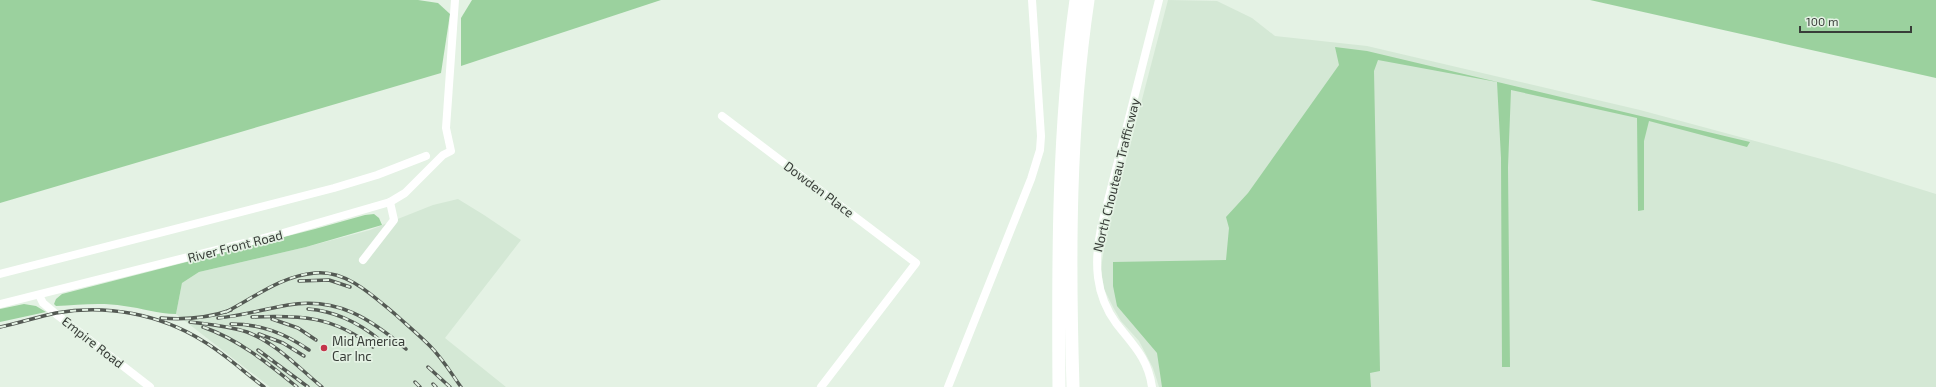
<svg xmlns="http://www.w3.org/2000/svg" width="1936" height="387" font-family="'Exo 2',sans-serif">
<rect width="100%" height="100%" fill="#e4f2e4"/>
<g fill="#d4e8d5">
<path d="M1168,0L1217,1L1252,18L1275,36L1367,46L1640,110L1836,163L1936,194V387H1159L1153,368L1139,341L1121,321L1113,307L1104,289L1101,269L1105,241Z"/>
<path d="M458,199L484,215L521,240L445,338L506,387H270L176,314L182,283L199,272L306,247L370,230L433,205Z"/>
</g>
<g fill="#9bd19e">
<path d="M0,0H418L438,3L450,14L441,73L0,203Z"/>
<path d="M472,0H661L461,66V18Z"/>
<path d="M1590,0H1936V78Z"/>
<path d="M1335,47L1367,51L1750,142L1747,147L1649,121L1644,141V210L1638,211L1637,118L1511,90L1508,167L1510,367H1502L1501,158L1497,82L1378,60L1374,71L1380,371L1370,373L1371,387H1162L1157,353L1117,306L1113,286V262L1226,260L1229,228L1226,217L1248,193L1339,65Z"/>
<path d="M374,214L379,218L382,225L306,247L199,272L182,283L176,314C158,314 142,308 124,306C101,302 79,305 56,306L54,304L56,299L62,294L315,229L365,215Z"/>
<path d="M24,304L36,306L46,312L0,322V309Z"/>
</g>
<g fill="none" stroke-linecap="round" stroke-linejoin="round">
<g stroke="#fff" stroke-width="8">
<path d="M722,116L916,263L821,387"/>
<path d="M363,260L394,220L390,202"/>
<path d="M0,274L334,188L377,175L426,156"/>
<path d="M39,295L43,303L56,314L150,387"/>
<path d="M0,304L276,235L390,202L405,193L443,155L451,151L446,128L455,0"/>
<path d="M948,387L1031,179L1040,150L1041,136L1032,0"/>
<path d="M1152,387C1148,358 1133,345 1116,323C1095,294 1094,262 1101,228L1159,0"/>
</g>
<g stroke="#fff" stroke-width="13">
<path d="M1059,387C1058,258 1058,128 1076,0"/>
<path d="M1073,387C1069,258 1069,128 1088,0"/>
</g>
<defs>
<g id="rail">
<path d="M299,281L329,280L350,287"/>
<path d="M308,309C335,311 359,323 380,340"/>
<path d="M226,312C255,297 281,276 315,273C347,270 373,296 396,315C407,325 419,335 430,346C442,358 451,373 461,387"/>
<path d="M252,317C301,315 333,316 373,347"/>
<path d="M161,318C185,320 208,318 231,310"/>
<path d="M218,318C242,316 264,309 288,305C337,297 370,318 406,349"/>
<path d="M272,319L298,328L316,340"/>
<path d="M190,322C209,324 229,326 247,332C276,343 299,368 322,387"/>
<path d="M231,324C261,324 284,333 309,350"/>
<path d="M0,327C19,323 37,317 56,313C106,304 160,314 203,341C225,354 244,372 264,387"/>
<path d="M203,327C238,339 269,364 297,387"/>
<path d="M259,334L283,343L304,356"/>
<path d="M258,350L308,387"/>
<path d="M428,367L450,387"/>
<path d="M415,382L420,387"/>
<path d="M433,384L436,387"/>
</g>
</defs>
<use href="#rail" stroke="#545a54" stroke-width="3.5"/>
<use href="#rail" stroke="#e4f2e4" stroke-width="2" stroke-dasharray="6" stroke-linecap="butt"/>
</g>
<circle fill="#c4344a" stroke="#e4f2e4" stroke-width="1.5" cx="324" cy="348" r="4"/>
<g text-anchor="middle" dominant-baseline="central" stroke-width="3.5" stroke-linejoin="round" paint-order="stroke">
<g font-size="13" fill="#383d38" stroke="#e4f2e4">
<text transform="translate(1116 175) rotate(-76)">North Chouteau Trafficway</text>
<text transform="translate(819 189) rotate(37)">Dowden Place</text>
<text transform="translate(235 246) rotate(-14)">River Front Road</text>
<text transform="translate(93 342) rotate(38)">Empire Road</text>
</g>
<g font-size="13" fill="#383d38" stroke="#e4f2e4" text-anchor="start">
<text x="332" y="341">Mid America<tspan x="332" dy="15">Car Inc</tspan></text>
</g>
</g>
<path d="M1800 26v6h111v-6" fill="none" stroke="#383d38" stroke-width="2"/>
<text x="1806" y="26" font-size="12" fill="#383d38" stroke="#e4f2e4" stroke-width="3" paint-order="stroke">100 m</text>
</svg>
